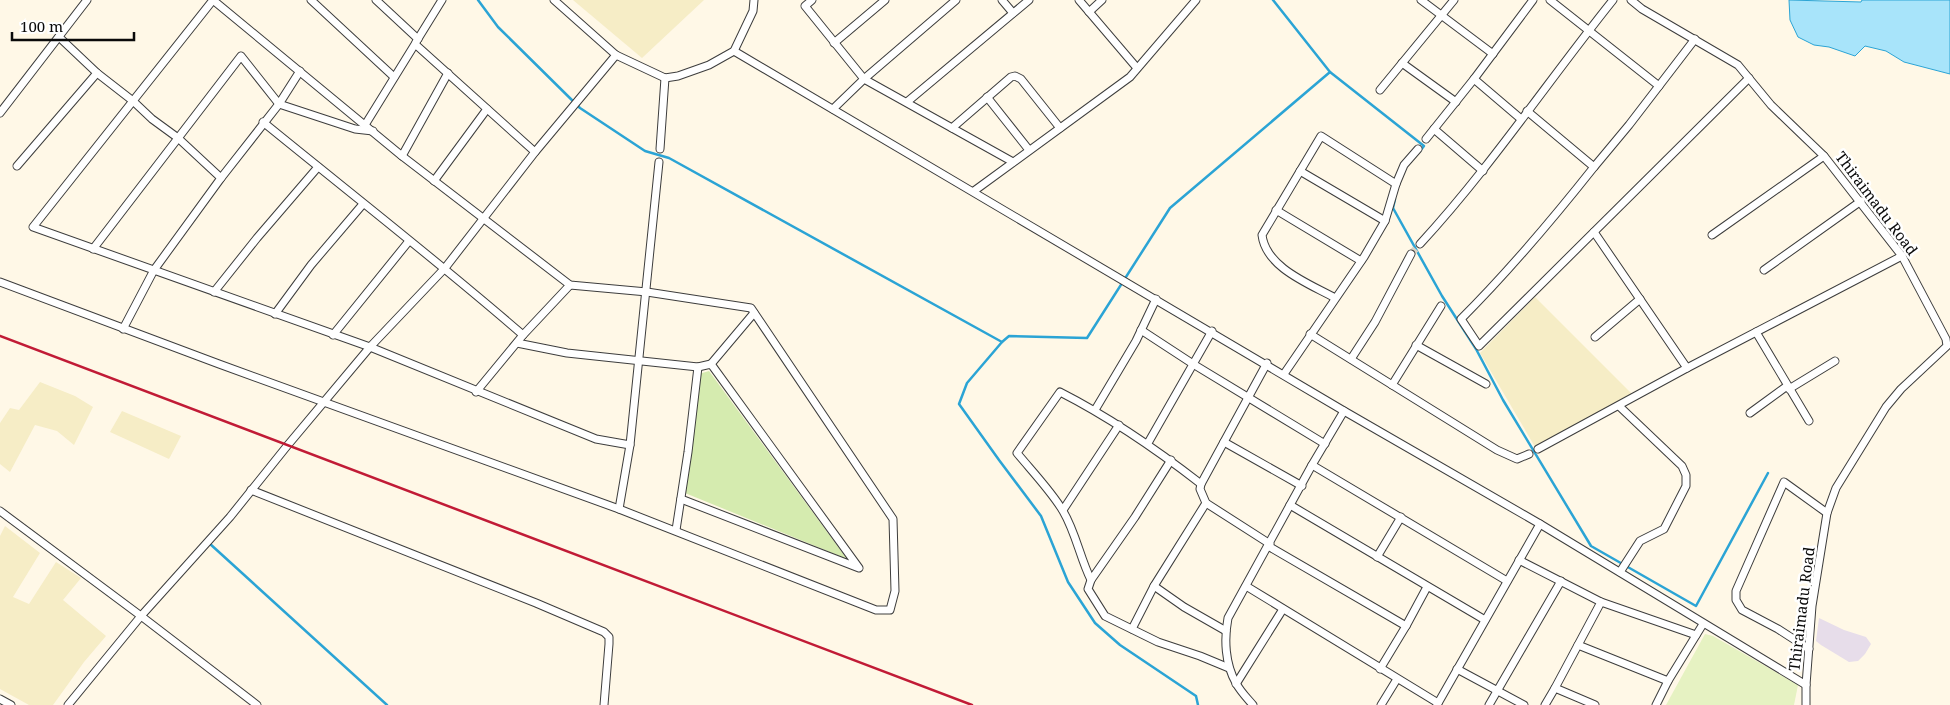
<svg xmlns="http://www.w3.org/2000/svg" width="1950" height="705" font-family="'Noto Serif',serif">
<rect width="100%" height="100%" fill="#fff8e7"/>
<path fill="#e7ddea" d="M1819,618L1844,630L1866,637L1871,644L1865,654L1858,661L1849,662L1821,645L1816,641Z"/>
<g fill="#f6edc6">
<path d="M573,0H704L642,58Z"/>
<path d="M1535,297L1632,394L1535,447L1480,353Z"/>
<path d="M40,382L75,396L93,407L74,445L57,431L35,425L10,472L0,464V423L10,408L19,410Z"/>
<path d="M122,411L181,436L169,459L110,432Z"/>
<path d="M5,526L40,553L13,597L29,604L56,562L81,578L63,600L106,636L84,662L53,705H29L0,689V536Z"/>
</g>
<path fill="#d5ebaf" d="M709,371L847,559L685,493L699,374Z"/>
<path fill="#e6f2c2" d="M1705,634L1713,636L1798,685L1794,705H1666Z"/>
<path fill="#a8e4fa" stroke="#2ba4d5" d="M1789,0L1861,2L1862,0H1950V74L1904,62L1886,51L1865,46L1855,56L1829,47L1814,45L1798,37L1790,20Z"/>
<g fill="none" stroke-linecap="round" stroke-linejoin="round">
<g stroke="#2ba4d5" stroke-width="2.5">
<path d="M478,0L498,27L580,108L645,151L669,158L1002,342L967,383L959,404L999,460L1041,516L1068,582L1095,623L1120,645L1196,696L1198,705"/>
<path d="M1330,72L1424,146L1420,151"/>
<path d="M1395,199L1393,208L1442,296L1476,349L1503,400L1591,546L1696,606L1768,473"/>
<path d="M1002,342L1009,336L1087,338L1170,208L1330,72L1273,0"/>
<path d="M209,543L387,705"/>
</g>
<path stroke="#dad4c6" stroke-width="7" stroke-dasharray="7 3.5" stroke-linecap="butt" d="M1411,254L1420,244"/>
<defs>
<g id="minor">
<path d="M213,0L33,227L370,347L596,439L630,445"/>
<path d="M311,0L394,77"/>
<path d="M376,0L418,39"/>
<path d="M554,0L616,55L665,78L678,76L709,65L734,51L753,11L754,0"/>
<path d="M812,0L805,6L864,79L1013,162"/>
<path d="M1002,0L1013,13"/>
<path d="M1079,0L1137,68"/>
<path d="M1421,0L1493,54"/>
<path d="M1550,0L1659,86"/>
<path d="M1631,0L1642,9L1738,65L1771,105L1824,156L1902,256L1946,339L1947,346L1901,389L1886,407L1836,488L1827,513L1812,606L1806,685V705"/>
<path d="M1089,12L1102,0"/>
<path d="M59,37L97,73L133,101L152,119L178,138L221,178"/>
<path d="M416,42L442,0"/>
<path d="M834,43L885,0"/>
<path d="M734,51L1344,411L1540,524L1806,685"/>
<path d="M1402,63L1456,102"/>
<path d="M1474,79L1521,119"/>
<path d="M1380,90L1454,0"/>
<path d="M987,97L1029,150"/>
<path d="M907,102L1029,0"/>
<path d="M833,109L864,79L956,0"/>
<path d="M1527,111L1594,167L1629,125L1695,39"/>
<path d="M0,113L87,0"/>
<path d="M263,122C350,193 439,262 523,335"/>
<path d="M365,125L415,44L535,152"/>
<path d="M952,128L1011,77L1015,76L1021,79L1060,128"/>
<path d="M1434,129L1483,171"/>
<path d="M1426,139L1474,79L1533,0"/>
<path d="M660,149L665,78"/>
<path d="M402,156L448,73"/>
<path d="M17,166L97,73"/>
<path d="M1594,167C1552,220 1509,271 1461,319L1479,346L1749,78"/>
<path d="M1300,171L1385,221"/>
<path d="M434,181L487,109"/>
<path d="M974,191L1130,77L1196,0"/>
<path d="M1276,210L1361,261"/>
<path d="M1594,232L1687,368"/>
<path d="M1712,235L1824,156"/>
<path d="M1420,244C1490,168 1548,81 1613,0"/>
<path d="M93,249L241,56L279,104L355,129L373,131"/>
<path d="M1764,270L1861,201"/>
<path d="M0,282L219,364L619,509L876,610H890L895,591L893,519L751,308L647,292L570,285L402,156L213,0"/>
<path d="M214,292L257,238L318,167"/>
<path d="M1335,298C1310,284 1266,268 1262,235L1321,136L1396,184"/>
<path d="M275,314L311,265L363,204"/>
<path d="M123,329L154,270L221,178L279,104L300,71"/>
<path d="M1141,330L1193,364L1325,444"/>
<path d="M1756,332L1809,421"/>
<path d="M1310,334L1497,450L1517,459L1529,454"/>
<path d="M333,335L409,241"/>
<path d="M1595,337L1640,299"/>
<path d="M517,343L567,353L698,367L711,364L859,568L681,499"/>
<path d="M1416,345L1486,384"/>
<path d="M1351,359L1375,322L1411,254"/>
<path d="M1267,363L1201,484L1200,489L1206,503L1270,544"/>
<path d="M711,364L754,313"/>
<path d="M1284,374L1364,257L1385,221L1396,184L1404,165L1418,149"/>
<path d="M1392,385L1441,306"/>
<path d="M1789,389L1835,361"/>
<path d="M476,392L523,335L570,285"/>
<path d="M1619,406L1682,466L1686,475V486L1664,529L1640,541L1620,572"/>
<path d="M1095,410L1136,341L1156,299"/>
<path d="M1750,413L1787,386"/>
<path d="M1224,442L1302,486"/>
<path d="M1148,443L1212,331"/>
<path d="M1538,449L1687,368L1902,256"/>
<path d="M1171,460L1135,517L1091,580L1088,589L1105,616L1158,642L1200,656L1229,668"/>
<path d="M1312,465L1507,581"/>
<path d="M251,490L536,603L604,632L609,637V644L604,705"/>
<path d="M1290,505L1485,620"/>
<path d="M619,509L630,445L659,162"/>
<path d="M1063,510L1119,425"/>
<path d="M0,511L141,616L68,705"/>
<path d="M676,530L688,452L698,367"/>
<path d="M1268,546L1406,626"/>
<path d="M1377,557L1401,517"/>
<path d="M1519,560L1601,602L1696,635"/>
<path d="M1091,580C1080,558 1076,533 1063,511C1052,492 1031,470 1017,453L1060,392C1111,418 1156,449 1201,484"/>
<path d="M1154,586L1184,607L1226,631"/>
<path d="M1246,586L1438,703"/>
<path d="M1132,629L1154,586L1206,503"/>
<path d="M1578,645L1601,602"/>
<path d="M1809,649L1778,629L1742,610L1736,600V591L1784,482L1827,513"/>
<path d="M1380,669L1406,626L1427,587"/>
<path d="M1457,669L1524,705"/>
<path d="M1236,684L1283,609"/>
<path d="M1555,688L1578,645L1668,681"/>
<path d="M0,699L11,705"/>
<path d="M257,705L141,616L230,517L287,446L370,347L445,268L535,152L616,55"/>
<path d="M1253,705C1247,698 1240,691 1236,683C1225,664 1224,639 1228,618L1312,465L1344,411"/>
<path d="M1381,705L1397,679"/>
<path d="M1437,705L1540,524"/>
<path d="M1489,705L1561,581"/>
<path d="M1545,705L1555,688L1595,705"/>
<path d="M1656,705L1668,681L1703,624"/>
</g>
</defs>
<use href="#minor" stroke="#3d3d3d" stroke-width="9"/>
<use href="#minor" stroke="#fff" stroke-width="7"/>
<path stroke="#c11b36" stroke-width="2.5" d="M0,336L972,705"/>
</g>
<g text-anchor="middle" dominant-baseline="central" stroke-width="5" stroke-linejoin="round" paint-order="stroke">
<g font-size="15" fill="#0a0a0a" stroke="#fff">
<text transform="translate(1877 203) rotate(53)">Thiraimadu Road</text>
<text transform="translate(1801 609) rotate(-83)">Thiraimadu Road</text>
</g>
</g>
<path d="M12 32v8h122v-8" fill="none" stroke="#0a0a0a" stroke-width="2.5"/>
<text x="20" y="32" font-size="15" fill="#0a0a0a" stroke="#ffffff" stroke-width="4" paint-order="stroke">100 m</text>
</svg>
